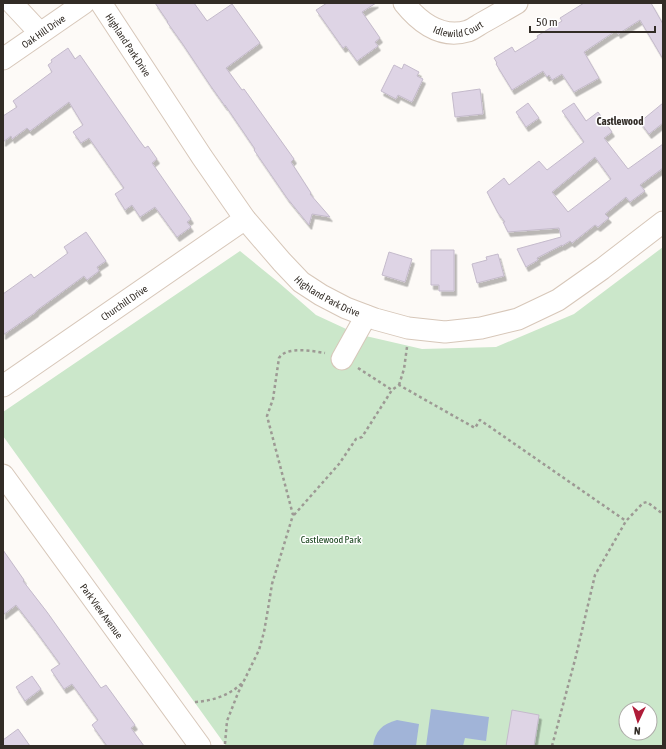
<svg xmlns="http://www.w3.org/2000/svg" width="666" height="749" font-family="'Asap Condensed',sans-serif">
<defs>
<filter id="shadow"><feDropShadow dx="2.5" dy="4.5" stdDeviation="0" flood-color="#0004"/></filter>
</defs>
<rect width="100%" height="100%" fill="#fdfaf7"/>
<path fill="#cbe7ca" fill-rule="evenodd" d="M663,247V746H226L3,436V412L240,251L278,282L316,315L357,334L422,349L496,347L574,314ZM626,709H650V733H626Z"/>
<g fill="#a1b4d8">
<path d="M431,709L489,717L486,741L465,738L463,746H426Z"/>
<path d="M397,720L419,724L416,746H373C375,731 382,724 397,720Z"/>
</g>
<g fill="#ded4e5" stroke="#c4bacb" fill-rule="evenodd" filter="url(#shadow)">
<path d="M155,3H194L207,21L232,4L260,43L226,68L242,90L244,89L294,159L291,162L311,193L310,194L330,217L312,214L309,225L287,198L254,150L255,149L225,105V106L210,85L182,43L167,22H168Z"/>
<path d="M327,3H376L362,12L380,38L375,42L378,46L357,61L346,46L343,48L316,10Z"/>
<path d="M584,3H651L663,24V59L640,20L618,34L617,31L614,32L584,52L599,78L574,92L562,74L552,80L549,75L547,77L543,71L512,90L496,64L497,63L494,58L512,47L515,52L538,38L537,36L562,21L560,18Z"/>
<path d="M68,48L75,59L80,55L139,140L145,148L148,146L157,159L152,163L191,219L187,222L191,227L177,237L155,207L140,217L132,205L125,210L115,194L124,188L89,138L81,143L73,132L83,125L69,102L30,131L27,128L12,139L11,136L3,142V116L17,107L13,101L52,72L48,65L52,62L51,60Z"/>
<path d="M404,64L419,72L417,76L423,79L412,102L398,95L396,99L381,91L394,65L402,69Z"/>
<path d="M480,89L483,114L455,117L452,93Z"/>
<path d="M528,103L539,118L526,127L516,112Z"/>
<path d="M574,103L586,121L598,112L612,132L604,138L628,169L663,144V168L640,185L645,191L630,202L626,197L605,214L609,218L598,227L595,225L572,243L570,241L562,246V245L537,258L538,260L526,267L517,249L561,237L559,228L508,232L503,222H505L498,213L487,192L504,178L509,185L539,161L547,170L584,142L562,111ZM595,157L611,179L568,212L552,192Z"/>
<path d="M663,103V123L649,134L640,122Z"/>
<path d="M86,232L106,261L97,267L99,271L87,280L84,276L36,311V312L3,335V294L31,274L34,278L68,253L64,247Z"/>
<path d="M431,250H454V291H439V285H431Z"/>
<path d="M389,252L412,259L405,282L382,275Z"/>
<path d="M498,254L504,276L477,283L472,264L487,260L486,257Z"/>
<path d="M3,550L24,580L23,581L47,612L101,688L106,685L135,725L131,728L144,746H107L92,725L98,720L72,684L64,689L51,670L60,664L33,627L16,605L3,615Z"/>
<path d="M32,676L41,689L25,701L16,687Z"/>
<path d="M512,710L539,715L534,746H506Z"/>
<path d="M18,729L30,746H3V740Z"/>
</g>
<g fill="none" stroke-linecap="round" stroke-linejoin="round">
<defs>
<g id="minor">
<path d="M12,3L40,33"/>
<path id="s1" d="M101,3L202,157L245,219L282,262L301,282L321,295L346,308L375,319L408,328L445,332L481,328L518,319L558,300L602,269L663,222"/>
<path id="s2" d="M404,3C420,23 441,39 468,31C473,29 477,26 482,23C493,17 505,10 517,3"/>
<path id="s3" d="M3,59L84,3"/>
<path d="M342,359L366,316"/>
<path id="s4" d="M3,386L245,219"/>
<path id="s5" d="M3,475L200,746"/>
</g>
</defs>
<use href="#minor" stroke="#d7c7b9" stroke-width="23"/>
<g stroke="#9d9994" stroke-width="2.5" stroke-dasharray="3 3" stroke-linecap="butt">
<path d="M358,368L392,390"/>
<path d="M399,385L404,369L407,347"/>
<path d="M294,515L339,464L356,439L362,437L392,390L399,385L475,428L480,420L626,521"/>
<path d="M195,702C208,701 221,698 232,691C236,689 239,685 243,683"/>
<path d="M225,744L227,721L238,693L259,650L264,632L268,609L272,584L293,515L267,416L273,399L279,358C286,346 313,351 325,353"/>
<path d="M552,746L576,656L595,575L626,521L643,503L647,502L663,514"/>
</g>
<use href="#minor" stroke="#fff" stroke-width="21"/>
</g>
<g text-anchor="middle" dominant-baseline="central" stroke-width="3" stroke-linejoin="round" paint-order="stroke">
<g font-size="10" fill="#322c26" stroke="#fff">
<text stroke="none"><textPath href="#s2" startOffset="65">Idlewild Court</textPath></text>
<text stroke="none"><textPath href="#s3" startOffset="49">Oak Hill Drive</textPath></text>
<text stroke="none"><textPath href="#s1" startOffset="50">Highland Park Drive</textPath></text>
<text stroke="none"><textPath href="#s1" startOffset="374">Highland Park Drive</textPath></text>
<text stroke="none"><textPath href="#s4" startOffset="147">Churchill Drive</textPath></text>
<text stroke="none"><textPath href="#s5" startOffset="168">Park View Avenue</textPath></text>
</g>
<g font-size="10" fill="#0e3c12" stroke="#fff">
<text x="331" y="539">Castlewood Park</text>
</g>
<g font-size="11" font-weight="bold" fill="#322c26" stroke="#fff">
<text x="620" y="121">Castlewood</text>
</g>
</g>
<rect width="666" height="749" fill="none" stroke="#322c26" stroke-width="8"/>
<g transform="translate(638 721) rotate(184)"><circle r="19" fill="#ffffff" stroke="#adaba8"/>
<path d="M0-3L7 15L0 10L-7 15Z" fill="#af1c38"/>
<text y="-6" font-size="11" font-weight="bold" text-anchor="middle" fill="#322c26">N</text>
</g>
<path d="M530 26v6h125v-6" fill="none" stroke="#322c26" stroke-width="2"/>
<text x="536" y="26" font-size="12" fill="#322c26" stroke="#ffffff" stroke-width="3" paint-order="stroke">50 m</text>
</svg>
